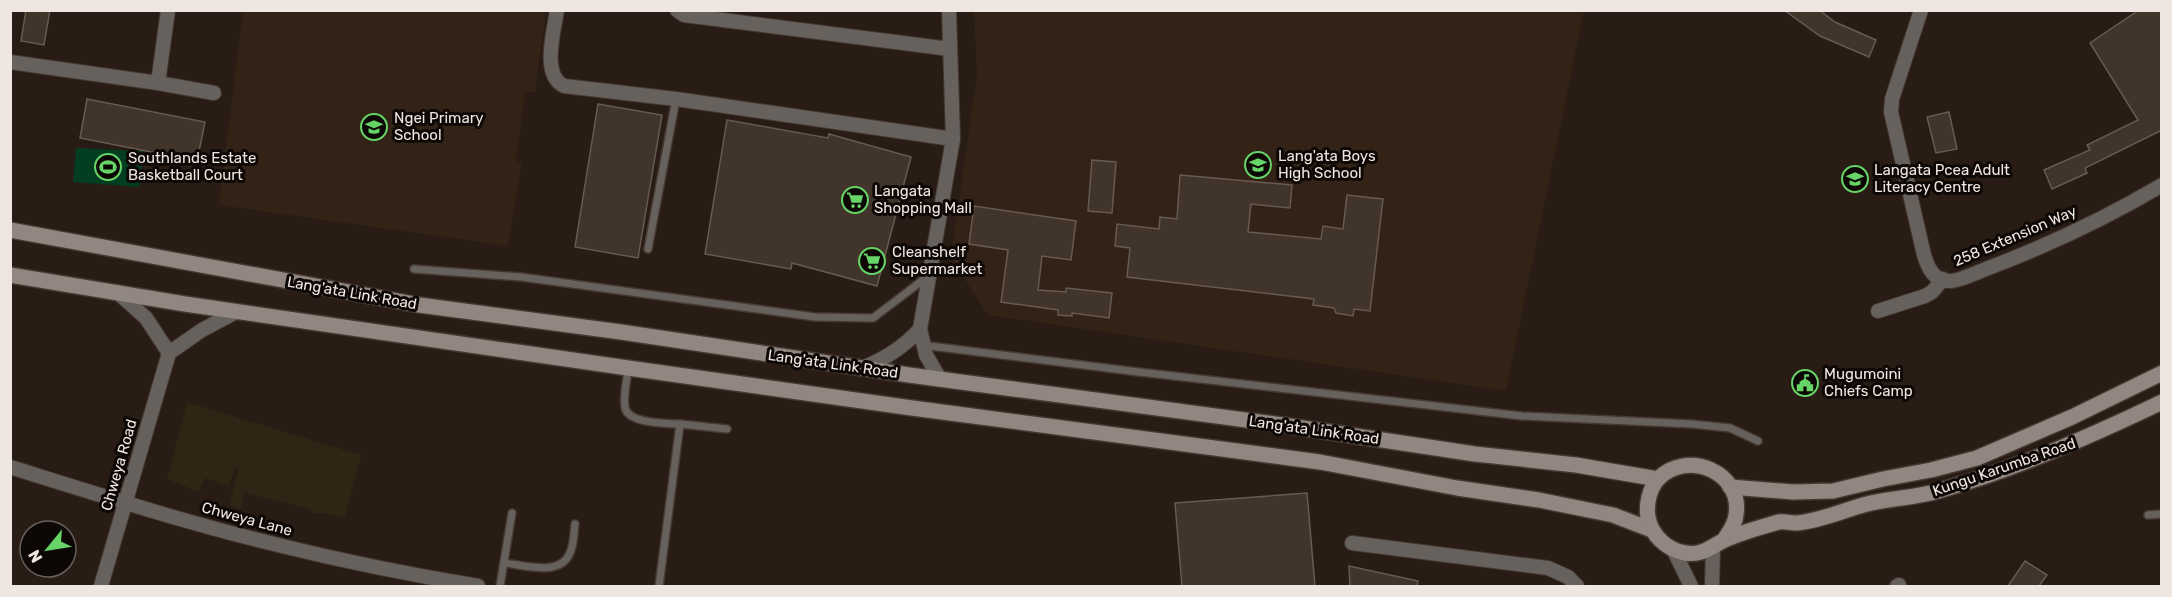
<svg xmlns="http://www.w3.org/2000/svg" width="2172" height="597" font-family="Rubik,sans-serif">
<rect width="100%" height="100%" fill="#281c14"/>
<path fill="#2e2515" d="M187,402L361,455L345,518L322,513L313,514L310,509L244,493L241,510L229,505L238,471L235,469L228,486L205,478L199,492L167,479Z"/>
<g fill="#332216">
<path d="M243,11H546L535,92H525L516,161L522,164L508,246L219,205Z"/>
<path d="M974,11H1584L1506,391L988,315L951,258L977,73Z"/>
</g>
<path fill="#033d22" d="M76,148L144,151L139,187L73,182Z"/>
<g fill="#40342b" stroke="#685a51" stroke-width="1.5">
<path d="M26,10H50L44,45L21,41Z"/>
<path d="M1784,10H1819L1835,22L1876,40L1869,57L1820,36Z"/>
<path d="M2139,10H2162V130L2085,168L2087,173L2052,189L2044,170L2090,150L2087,145L2138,120L2090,43Z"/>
<path d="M87,99L205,122L197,161L80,138Z"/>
<path d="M598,104L662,115L638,258L575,247Z"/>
<path d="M1949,112L1957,149L1936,153L1927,117Z"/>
<path d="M727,120L828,138L829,134L911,157L877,286L792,263L791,269L705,254Z"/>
<path d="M1092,160L1116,162L1112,213L1088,211Z"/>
<path d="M1180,175L1292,185L1290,208L1251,204L1248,232L1321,239L1323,226L1343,229L1347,195L1383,199L1370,311L1354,309L1353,316L1336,313L1334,308L1313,305L1314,299L1127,277L1130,248L1115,246L1117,224L1159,229L1160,217L1177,219Z"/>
<path d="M974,206L1076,221L1071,260L1042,256L1038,290L1066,292V288L1112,293L1109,318L1072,313V316L1058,315V310L1001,302L1008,250L969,244Z"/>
<path d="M1307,493L1315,586H1182L1175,503Z"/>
<path d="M2025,561L2047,575L2039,586H2008Z"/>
<path d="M1349,566L1418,581L1417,586H1350Z"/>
</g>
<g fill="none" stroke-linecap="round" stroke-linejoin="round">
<defs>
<g id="lane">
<path d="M648,249L676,99"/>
<path d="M414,269L521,277L815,317L873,318L927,277"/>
<path d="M922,345L1139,372L1522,416L1692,424L1730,428L1758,441"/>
<path d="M628,369C627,381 623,395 625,407C627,424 666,423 680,424L659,586"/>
<path d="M680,424L727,429"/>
<path d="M2148,515L2162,514"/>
<path d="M504,563C525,565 560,577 570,553C574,544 574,532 575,524"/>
<path d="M500,586L512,513"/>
</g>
<g id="street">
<path d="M557,10C554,31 541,75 564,86L676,99L953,139"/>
<path d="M677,10L684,15L950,49"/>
<path d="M1921,10L1892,99L1891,112L1924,255C1928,268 1934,282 1951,281C1962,280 1975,273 1986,269C2044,247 2108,217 2162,185"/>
<path d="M10,62L158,83L214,93"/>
<path d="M158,83L168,10"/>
<path d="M117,292L146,318L169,353"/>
<path d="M1878,311L1925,296L1932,292L1943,279"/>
<path d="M169,353L202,330L236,312"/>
<path d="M862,368C885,359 903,348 920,329"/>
<path d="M940,379L926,355L920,329L953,139L949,10"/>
<path d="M10,467C100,495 190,524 282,546C347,562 412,575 478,586"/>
<path d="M1352,543L1548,568L1568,577L1577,586"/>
<path d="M1673,549L1691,586"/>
<path d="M101,586L169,353"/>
<path d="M1712,586L1713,548"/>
<path d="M1897,586L1899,585"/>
</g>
<g id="secondary">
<path d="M10,230L419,305L621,332L909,375L1283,425L1475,454L1576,465L1658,479"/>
<path d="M10,275L185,304L628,368L912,408L1320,462L1457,488L1539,500L1613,515L1652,530"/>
<path d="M1730,487L1793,492L1833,491L1883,479L1931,470L1977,458L2072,417L2162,373"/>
<path d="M1724,540C1729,532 1735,525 1736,515C1743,472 1687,449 1658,479C1649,489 1646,505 1648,517C1651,535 1667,550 1685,553C1704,556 1712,545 1727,539C1743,532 1761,527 1779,522C1785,521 1790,523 1797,523C1820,521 1844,510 1867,504C1890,498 1915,498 1938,491C2016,469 2089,437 2162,402"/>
</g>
</defs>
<use href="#lane" stroke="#443831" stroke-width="10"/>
<use href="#street" stroke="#443831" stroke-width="16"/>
<use href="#secondary" stroke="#443831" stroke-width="18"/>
<use href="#lane" stroke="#67615d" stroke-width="7"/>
<use href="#street" stroke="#67615d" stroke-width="14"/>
<use href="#secondary" stroke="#918680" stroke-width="15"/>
</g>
<defs>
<symbol id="school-ring" viewBox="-11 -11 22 22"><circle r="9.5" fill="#0d0805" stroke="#66d466" stroke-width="1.5"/><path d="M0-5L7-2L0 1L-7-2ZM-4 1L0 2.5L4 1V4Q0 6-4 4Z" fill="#66d466"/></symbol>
<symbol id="stadium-ring" viewBox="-11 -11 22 22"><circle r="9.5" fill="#0d0805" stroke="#66d466" stroke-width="1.5"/><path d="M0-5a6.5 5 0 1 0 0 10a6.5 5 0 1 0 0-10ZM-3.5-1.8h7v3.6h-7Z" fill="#66d466"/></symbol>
<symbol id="supermarket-ring" viewBox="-11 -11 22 22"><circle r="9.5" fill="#0d0805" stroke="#66d466" stroke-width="1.5"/><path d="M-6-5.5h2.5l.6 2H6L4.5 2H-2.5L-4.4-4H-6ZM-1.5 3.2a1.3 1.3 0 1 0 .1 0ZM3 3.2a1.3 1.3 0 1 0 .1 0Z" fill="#66d466"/></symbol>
<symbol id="civic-ring" viewBox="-11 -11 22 22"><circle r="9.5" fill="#0d0805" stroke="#66d466" stroke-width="1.5"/><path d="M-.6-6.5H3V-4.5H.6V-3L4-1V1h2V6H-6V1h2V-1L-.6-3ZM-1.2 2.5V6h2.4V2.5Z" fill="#66d466"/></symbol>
</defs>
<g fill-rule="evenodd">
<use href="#school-ring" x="359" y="112" width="30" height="30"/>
<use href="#school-ring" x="1243" y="150" width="30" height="30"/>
<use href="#stadium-ring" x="93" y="152" width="30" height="30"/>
<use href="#school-ring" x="1840" y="164" width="30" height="30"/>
<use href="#supermarket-ring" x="840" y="185" width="30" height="30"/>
<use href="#supermarket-ring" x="857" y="246" width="30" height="30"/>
<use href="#civic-ring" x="1790" y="368" width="30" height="30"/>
</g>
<g text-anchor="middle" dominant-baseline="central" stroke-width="6" stroke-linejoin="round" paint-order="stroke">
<g font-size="15" fill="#efe6e1" stroke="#0d0805" text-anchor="start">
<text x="394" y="118">Ngei Primary<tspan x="394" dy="17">School</tspan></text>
<text x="1278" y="156">Lang'ata Boys<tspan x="1278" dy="17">High School</tspan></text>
<text x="128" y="158">Southlands Estate<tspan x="128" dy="17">Basketball Court</tspan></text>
<text x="1874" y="170">Langata Pcea Adult<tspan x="1874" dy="17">Literacy Centre</tspan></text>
<text x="874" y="191">Langata<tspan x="874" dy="17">Shopping Mall</tspan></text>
<text x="892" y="252">Cleanshelf<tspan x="892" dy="17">Supermarket</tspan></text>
<text x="1824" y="374">Mugumoini<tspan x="1824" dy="17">Chiefs Camp</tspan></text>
</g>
<g font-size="15" fill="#efe6e1" stroke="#0d0805">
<text transform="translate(2015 236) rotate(-23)">258 Extension Way</text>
<text transform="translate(352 293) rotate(10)">Lang'ata Link Road</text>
<text transform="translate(833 364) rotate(8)">Lang'ata Link Road</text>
<text transform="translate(1314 430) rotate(8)">Lang'ata Link Road</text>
<text transform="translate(119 465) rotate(-74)">Chweya Road</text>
<text transform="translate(2004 467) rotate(-19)">Kungu Karumba Road</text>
<text transform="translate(247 519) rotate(15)">Chweya Lane</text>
</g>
</g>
<rect width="2172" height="597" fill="none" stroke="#efe6e1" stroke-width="24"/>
<g transform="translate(48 549) rotate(240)"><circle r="28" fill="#0d0805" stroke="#67615d" stroke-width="1.5"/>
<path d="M0-4.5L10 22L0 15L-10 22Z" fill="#66d466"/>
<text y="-9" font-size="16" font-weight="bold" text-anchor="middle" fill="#efe6e1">N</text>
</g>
</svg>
